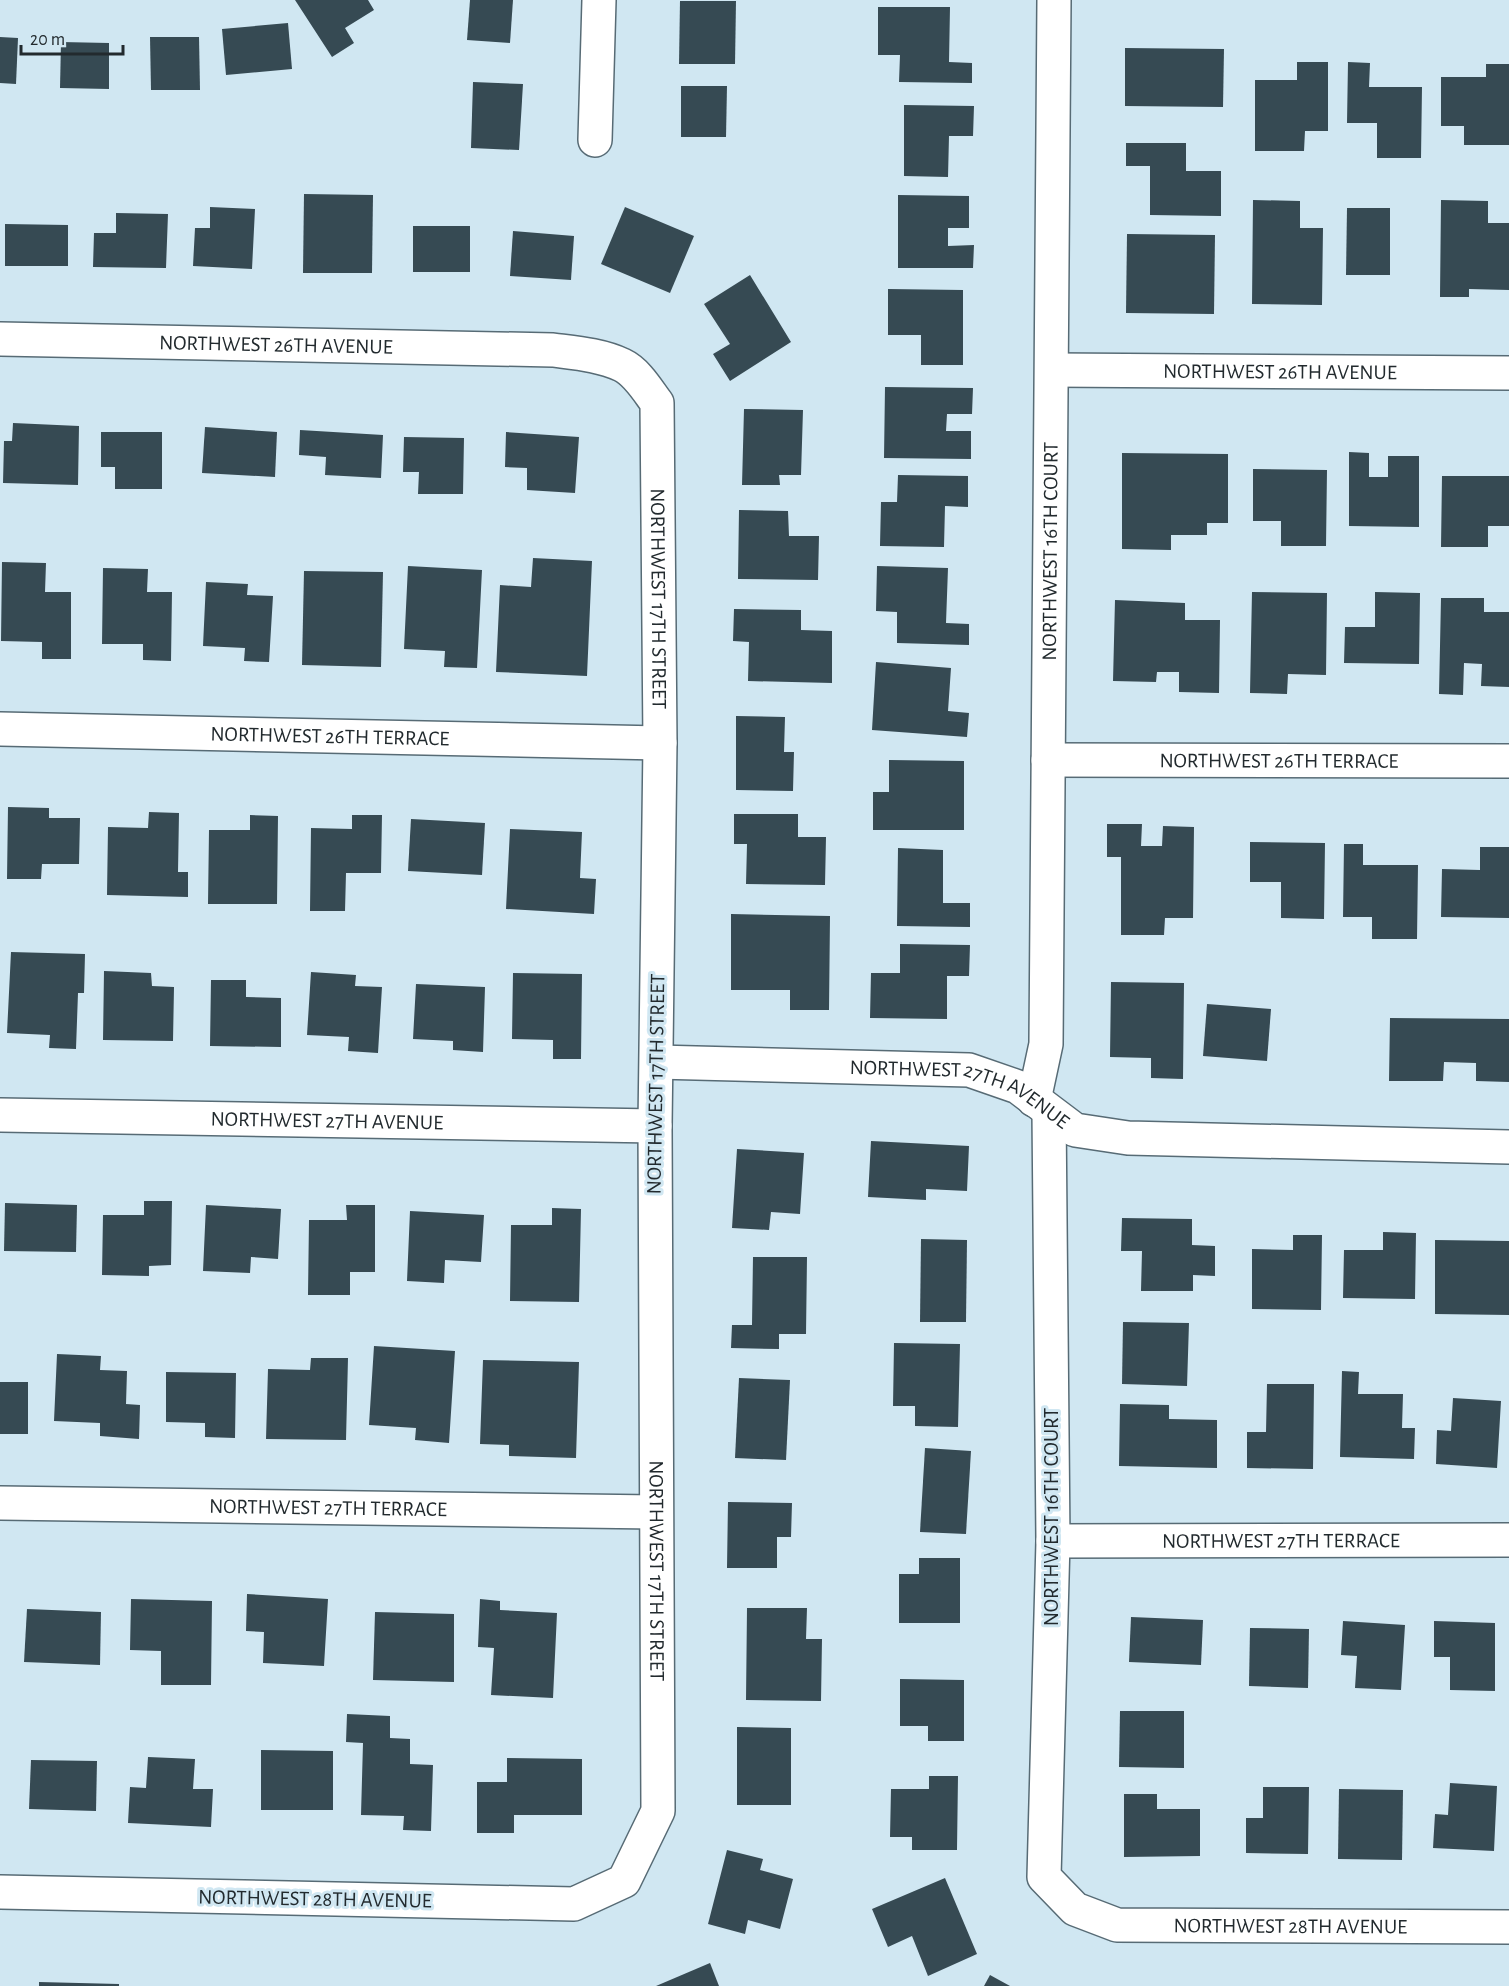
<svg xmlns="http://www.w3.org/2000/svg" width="1509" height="1986" font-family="'Alegreya Sans',sans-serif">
<rect width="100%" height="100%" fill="#d0e7f2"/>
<g fill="#364a53">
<path d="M295,0H368L374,10L345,28L354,43L332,57Z"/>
<path d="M470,0H513L510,43L467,40Z"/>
<path d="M680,1H736L735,64H679Z"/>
<path d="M878,7H950L949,62L972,63V83L899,82L900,55H878Z"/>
<path d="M288,23L292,69L226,75L222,29Z"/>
<path d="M0,37L18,38L16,84L0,83Z"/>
<path d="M150,37H199L200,90H151Z"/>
<path d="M61,42L109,43V89L60,88Z"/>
<path d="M1125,48L1224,49L1223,107L1125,106Z"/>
<path d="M1297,62H1328V131H1305L1304,151H1255V80H1297Z"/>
<path d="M1348,62L1370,63L1369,87H1422L1421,158H1377V123H1347Z"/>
<path d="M1486,64H1509V145H1464V126H1441V77H1486Z"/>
<path d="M473,82L523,84L519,150L471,148Z"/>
<path d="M681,86H727L726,137H681Z"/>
<path d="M904,105L974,106L973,136H949L948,177L904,176Z"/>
<path d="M1126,143H1186V171H1221V216L1150,215V166H1126Z"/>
<path d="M304,194L373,195L372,273H303Z"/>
<path d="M898,195L969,196V228H948V246L974,245L973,268H898Z"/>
<path d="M1253,200L1300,201V228H1323L1322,305L1252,304Z"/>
<path d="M1441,200L1488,201V223H1509V290L1469,289V297H1440Z"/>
<path d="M210,207L255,209L252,269L193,266L195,228H210Z"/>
<path d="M625,207L694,236L670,293L601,264Z"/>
<path d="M1347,208H1390V275H1346Z"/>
<path d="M116,213L168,214L166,268L93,267L94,233H116Z"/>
<path d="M5,224L68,225V266H5Z"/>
<rect x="413" y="226" width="57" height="46"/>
<path d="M513,231L574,236L571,280L510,276Z"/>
<path d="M1127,234L1215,235L1214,314L1126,313Z"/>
<path d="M750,275L791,342L730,381L713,354L730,344L704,304Z"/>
<path d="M888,289L963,290V365H921V335H888Z"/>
<path d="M885,387L973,388L972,414H947L946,431H971V459L884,458Z"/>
<path d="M744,409L803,410L801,475H779L780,485H742Z"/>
<path d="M13,423L79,426L78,485L3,483L4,441H12Z"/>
<path d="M205,427L277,432L275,477L202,473Z"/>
<path d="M300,430L383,435L381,478L325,475L326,457L299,455Z"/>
<path d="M101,432H162V489H115V467H101Z"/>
<path d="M506,432L579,437L575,493L527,490V468L505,467Z"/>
<path d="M404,437L464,438L463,494H418L419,472H403Z"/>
<path d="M1349,452L1369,453V477H1388V456H1419V527L1349,526Z"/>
<path d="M1122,453L1228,454V523H1207V535H1171V550L1122,549Z"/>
<path d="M1253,469L1327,470L1326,546H1281V521H1253Z"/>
<path d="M898,475L968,476V507L945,506L944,547L880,546L881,502H897Z"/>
<path d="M1442,476H1509V526H1488V547H1441Z"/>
<path d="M739,510L788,511L789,536H819L818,580L738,579Z"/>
<path d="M533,558L592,561L587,676L496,672L500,585L531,587Z"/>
<path d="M2,562L46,563L45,592H71V659H42V642L1,641Z"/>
<path d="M408,566L482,570L477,668L444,667L445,651L404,649Z"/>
<path d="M877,566L948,568L946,623L969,624V645L897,643V612L876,611Z"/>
<path d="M103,568L148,569L147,592H172L171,661L143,660V644H102Z"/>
<path d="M304,571L383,572L381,667L302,665Z"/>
<path d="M206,582L248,584L247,595L273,596L269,662L244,661L245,648L203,646Z"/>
<path d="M1252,592L1327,593L1326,675L1288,674L1287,694L1250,693Z"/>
<path d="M1375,592L1420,593L1419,664L1344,663L1345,627H1375Z"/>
<path d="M1441,598H1484V612H1509V687L1481,686L1482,664L1464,663L1463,695L1439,694Z"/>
<path d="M1115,600L1185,603V620H1220L1219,693L1179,692V672H1157L1156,682L1113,681Z"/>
<path d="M734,609L801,610V630L832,631V683L748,681L749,642L733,641Z"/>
<path d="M876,662L951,668L948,711L969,713L967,737L872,730Z"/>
<path d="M736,716L785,717L784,752H794L793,791L736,790Z"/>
<path d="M889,760L964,761V830H873V792H889Z"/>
<path d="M8,807L49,808V818H80L79,864H42L41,879H7Z"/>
<path d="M149,812L179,813L178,872H188V897L107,895L108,827L148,828Z"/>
<path d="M734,814H798V837H826L825,885L746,884L747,844H734Z"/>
<path d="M250,815L278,816L277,904H208L209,830H250Z"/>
<path d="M352,815H382L381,873H346L345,911H310L311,828L352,829Z"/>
<path d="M411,819L485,823L482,875L408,871Z"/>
<path d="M1107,824H1142L1141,846H1162L1163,826L1194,827L1193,918H1165L1164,935H1121V857H1107Z"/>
<path d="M510,829L582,832L580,878L596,879L594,914L506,909Z"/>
<path d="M1250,842L1325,843L1324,919L1281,918V882H1250Z"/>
<path d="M1344,844H1363V865H1418L1417,939H1372V917H1343Z"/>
<path d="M1480,847H1509V918L1441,917L1442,869L1480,870Z"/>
<path d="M898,848L943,850V903H970V927L897,926Z"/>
<path d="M731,914L830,916L829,1010H790V990H731Z"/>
<path d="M900,944L970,945L969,976H947V1019L870,1018L871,973H900Z"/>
<path d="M11,952L85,954L84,993H78L76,1049L49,1048L50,1035L7,1033Z"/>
<path d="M104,971L151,973L152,986L174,987L173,1041L103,1040Z"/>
<path d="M311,972L356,975L355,986L382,987L378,1053L348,1051L349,1037L307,1035Z"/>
<path d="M513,973L582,974L581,1059H553V1040L512,1039Z"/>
<path d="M211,980H246V997L281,998V1047L210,1046Z"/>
<path d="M1111,982L1184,983L1183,1079L1151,1078V1058L1110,1057Z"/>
<path d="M416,984L485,987L483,1052L453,1050V1041L413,1039Z"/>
<path d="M1207,1004L1271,1009L1267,1061L1203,1056Z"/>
<path d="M1390,1018L1509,1019V1082L1476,1081V1063L1444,1062L1443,1081H1389Z"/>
<path d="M871,1141L969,1146L967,1191L926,1189V1200L868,1197Z"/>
<path d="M737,1149L804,1153L800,1214L771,1212L769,1230L732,1228Z"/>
<path d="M144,1201H172L171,1265L149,1266V1276L102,1275L103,1215H144Z"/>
<path d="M5,1203L77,1205L76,1252L4,1251Z"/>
<path d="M206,1205L281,1209L278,1259L251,1257L250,1273L203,1271Z"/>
<path d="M346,1205H375V1272H350V1295H308L309,1220H347Z"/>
<path d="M552,1208L581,1209L579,1302L510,1301L511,1225H552Z"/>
<path d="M410,1211L484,1215L481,1262L445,1260L444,1283L407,1281Z"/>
<path d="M1122,1218L1192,1219V1245L1215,1246V1276L1193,1275V1291H1141L1142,1251H1121Z"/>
<path d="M1383,1232L1416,1233L1415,1299L1343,1298L1344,1250H1383Z"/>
<path d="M1293,1235H1322L1321,1310L1252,1309V1249L1293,1250Z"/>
<path d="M921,1239L967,1240L966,1322H920Z"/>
<path d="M1435,1240L1509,1241V1315L1435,1314Z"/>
<path d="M753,1257H807L806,1334H779V1349L731,1348L732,1325H752Z"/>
<path d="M1123,1322L1189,1323L1187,1386L1122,1384Z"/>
<path d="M894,1343L960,1344L958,1427L915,1426V1406H893Z"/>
<path d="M374,1346L455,1351L449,1443L415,1440L416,1428L369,1425Z"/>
<path d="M57,1354L101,1356L100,1370L127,1371L126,1404L140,1405L139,1439L100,1436V1423L54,1421Z"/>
<path d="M311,1358H348L346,1440L266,1439L268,1369L310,1370Z"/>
<path d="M483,1360L579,1362L576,1458L509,1456V1445L480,1444Z"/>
<path d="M1342,1371L1359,1372L1358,1394H1403L1402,1428H1415L1414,1459L1340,1457Z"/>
<path d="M166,1372L236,1373L235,1438L205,1437V1423L166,1422Z"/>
<path d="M739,1378L790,1380L786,1460L735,1458Z"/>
<rect x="0" y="1382" width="28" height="52"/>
<path d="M1267,1384H1314L1313,1469L1247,1468V1432H1266Z"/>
<path d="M1453,1398L1501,1401L1497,1468L1436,1464L1437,1430L1451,1431Z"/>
<path d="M1120,1404L1169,1405V1419L1217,1420V1468L1119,1466Z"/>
<path d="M925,1448L971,1451L966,1534L920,1532Z"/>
<path d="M728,1502L792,1503L791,1537H777V1568H727Z"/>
<path d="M919,1558H960V1623H899V1574H919Z"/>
<path d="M247,1594L328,1599L324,1666L263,1663L264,1632L246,1631Z"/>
<path d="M131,1599L212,1601L211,1685H161V1651L130,1650Z"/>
<path d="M480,1599L500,1601V1610L557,1613L553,1698L491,1695L494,1648L478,1647Z"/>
<path d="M747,1608H807L806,1639H822L821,1701L746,1700Z"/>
<path d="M27,1609L101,1612L100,1665L24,1662Z"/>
<path d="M375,1612L454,1614V1682L373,1680Z"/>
<path d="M1131,1617L1203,1620L1201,1665L1129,1662Z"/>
<path d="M1343,1621L1405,1625L1401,1690L1355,1688L1357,1656L1341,1655Z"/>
<path d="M1434,1621L1495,1623V1691L1450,1690V1657H1434Z"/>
<path d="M1250,1628L1309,1629L1308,1688L1249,1686Z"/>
<path d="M900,1679L964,1680V1741H928V1726H900Z"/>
<path d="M1120,1711H1184V1768L1119,1767Z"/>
<path d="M347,1714L390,1716V1738L410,1739V1764L433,1765L431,1831L403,1830L404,1816L361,1815L363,1743L346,1742Z"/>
<path d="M737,1727L791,1728V1805H737Z"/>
<path d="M261,1750L333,1751V1810H261Z"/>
<path d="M148,1757L195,1759L193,1789H213L211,1827L128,1823L130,1787L146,1788Z"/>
<path d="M507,1758L582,1759V1815H514V1833H477V1782H507Z"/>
<path d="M31,1760L97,1761L96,1811L29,1809Z"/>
<path d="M929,1776H958L957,1850H912V1837H890L891,1789H929Z"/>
<path d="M1450,1783L1497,1786L1494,1851L1433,1848L1435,1814L1448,1815Z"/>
<path d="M1263,1787H1309L1308,1854L1246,1853V1818H1263Z"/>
<path d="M1339,1789L1403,1790L1402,1860L1338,1859Z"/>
<path d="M1124,1794H1157V1809H1200V1856L1124,1857Z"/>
<path d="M727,1850L763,1859L760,1870L793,1879L780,1929L748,1920L745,1934L708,1924Z"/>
<path d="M945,1878L977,1954L928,1976L912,1936L888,1947L872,1909Z"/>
<path d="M710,1963L719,1986H656Z"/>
<path d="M990,1975L1010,1986H984Z"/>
<path d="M39,1982L119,1984V1986H39Z"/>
</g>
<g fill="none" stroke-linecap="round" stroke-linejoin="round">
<defs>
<g id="minor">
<path d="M595,140L599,0"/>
<path id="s1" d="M0,339L553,350C576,353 601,355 622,365C637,372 648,391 657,403L660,743L655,1126L658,1811L624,1881L574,1904L0,1892"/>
<path id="s2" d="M1052,370L1509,373"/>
<path id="s3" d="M0,729L660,743"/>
<path id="s4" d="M1048,760L1509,761"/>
<path id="s5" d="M657,1062L969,1070L1018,1087L1075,1130L1128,1138L1509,1147"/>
<path id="s6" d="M1034,1100L1046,1044L1054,0"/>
<path id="s7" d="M1049,1112L1053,1541L1044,1877L1075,1909L1117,1925L1509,1927"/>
<path id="s8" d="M0,1115L655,1126"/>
<path id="s9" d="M0,1503L655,1512"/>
<path id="s10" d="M1053,1541L1509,1540"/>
</g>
</defs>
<use href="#minor" stroke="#576b75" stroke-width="36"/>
<use href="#minor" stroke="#fff" stroke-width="33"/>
</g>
<g text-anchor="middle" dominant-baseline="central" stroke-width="6" stroke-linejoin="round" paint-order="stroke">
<g font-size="21" fill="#222a2e" stroke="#d0e7f2">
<text stroke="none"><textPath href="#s1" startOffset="276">NORTHWEST 26TH AVENUE</textPath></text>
<text stroke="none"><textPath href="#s2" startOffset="228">NORTHWEST 26TH AVENUE</textPath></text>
<text stroke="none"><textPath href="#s6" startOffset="550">NORTHWEST 16TH COURT</textPath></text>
<text stroke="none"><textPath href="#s1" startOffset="872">NORTHWEST 17TH STREET</textPath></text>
<text stroke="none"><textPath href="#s3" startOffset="330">NORTHWEST 26TH TERRACE</textPath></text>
<text stroke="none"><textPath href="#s4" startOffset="231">NORTHWEST 26TH TERRACE</textPath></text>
<text transform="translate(656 1084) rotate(-89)">NORTHWEST 17TH STREET</text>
<text stroke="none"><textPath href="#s5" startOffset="309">NORTHWEST 27TH AVENUE</textPath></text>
<text stroke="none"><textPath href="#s8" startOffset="327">NORTHWEST 27TH AVENUE</textPath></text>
<text stroke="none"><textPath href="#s9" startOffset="328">NORTHWEST 27TH TERRACE</textPath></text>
<text transform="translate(1051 1517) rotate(-90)">NORTHWEST 16TH COURT</text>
<text stroke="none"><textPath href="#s10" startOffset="228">NORTHWEST 27TH TERRACE</textPath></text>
<text stroke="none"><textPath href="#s1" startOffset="1844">NORTHWEST 17TH STREET</textPath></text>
<text transform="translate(315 1899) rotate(1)">NORTHWEST 28TH AVENUE</text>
<text stroke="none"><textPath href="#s7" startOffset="1028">NORTHWEST 28TH AVENUE</textPath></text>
</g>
</g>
<path d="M21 45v9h102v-9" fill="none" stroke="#222a2e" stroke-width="3"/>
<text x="30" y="45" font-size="18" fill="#222a2e" stroke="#d0e7f2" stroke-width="4.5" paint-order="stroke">20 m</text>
</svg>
